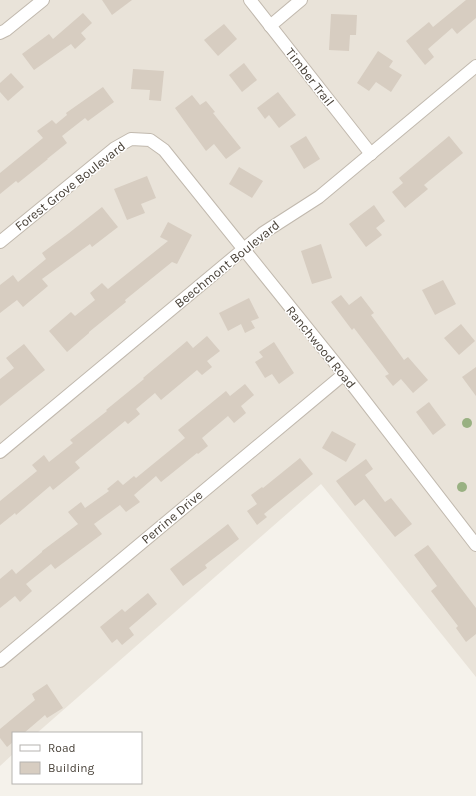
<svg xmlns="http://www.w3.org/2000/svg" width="476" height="796" font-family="Karla,sans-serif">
<rect width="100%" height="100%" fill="#f5f2eb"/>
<path fill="#e9e3d9" d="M0,0H476V677L321,484L37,733H13V754L0,766Z"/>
<g fill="#d7cdc1">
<path d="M102,0H132L112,15Z"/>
<path d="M466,0H476V18L457,34L452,28L428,49L434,57L425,65L406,41L429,22L433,27Z"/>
<path d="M83,13L92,23L81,33L86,39L75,49L71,44L34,70L22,54L49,34L53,39Z"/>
<path d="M331,14L357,15L356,35H350L349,51L329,50Z"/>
<path d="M224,24L237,39L218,56L204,40Z"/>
<path d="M378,51L393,61L389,67L402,75L391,92L376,82L369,91L357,83Z"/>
<path d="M244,63L257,80L242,92L229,75Z"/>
<path d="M133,69L164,71L161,101L149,100L150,90L131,89Z"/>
<path d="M11,73L24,87L8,101L0,92V83Z"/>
<path d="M103,87L114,102L88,121L85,118L62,136L67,143L47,159H48L18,183L16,181L0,194V173L43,138L37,131L52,120L56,124L67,115L66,113Z"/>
<path d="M278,92L296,115L279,128L269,115L265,119L257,108Z"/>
<path d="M192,95L200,105L206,101L215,112L213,113L241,148L226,159L214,144L206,151L175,108Z"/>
<path d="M306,136L320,159L304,169L290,146Z"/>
<path d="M449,136L463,153L424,185L428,189L405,208L392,192L403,183L399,178Z"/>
<path d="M239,167L263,181L252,198L229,184Z"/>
<path d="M147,176L156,198L141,204L145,213L127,220L114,189Z"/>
<path d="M374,205L385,221L376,228L382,235L366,247L349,224Z"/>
<path d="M102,207L118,227L92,247L90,244L42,279L48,286L23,307L17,300L0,313V285L13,275L18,282L46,259L42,253L69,233Z"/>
<path d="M168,222L192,235L177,264L172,262L125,300L126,302L89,332V333L67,352L49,331L71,312L75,316L95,300L90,293L102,283L108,289L168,241L160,237Z"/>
<path d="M321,244L332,278L312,284L301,251Z"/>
<path d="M443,280L456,304L435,315L422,290Z"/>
<path d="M341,295L349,305L361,296L374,313L371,315L404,360L408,357L428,380L413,393L401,379L393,386L385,376L389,374L354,328L352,330L331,302Z"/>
<path d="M249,298L259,318L251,321L255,328L245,333L241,324L228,331L219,313Z"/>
<path d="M461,324L475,341L459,355L444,338Z"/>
<path d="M207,336L220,351L207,361L212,367L202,375L197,370L161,400L155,393L136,409L140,414L128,424L125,421L75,462L80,468L53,490L50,486L16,515L15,513L0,525V501L37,471L32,465L44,455L49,462L73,443L70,440L107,411L106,410L144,379L143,378L187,341L193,348Z"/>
<path d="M274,342L294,373L279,384L272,374L265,378L255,362L263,357L259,352Z"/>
<path d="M24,344L45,370L0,406V379L14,368L6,358Z"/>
<path d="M476,367V396L462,377Z"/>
<path d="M245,384L254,395L241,406L246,413L234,423L228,416L202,438L208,446L198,454L197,453L161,482L156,476L134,495L140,502L126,512L120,505L94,524L102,534L55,569L51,564L26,584L32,591L20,602L15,596L0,608V579L12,569L16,574L42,552V551L78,524L68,512L81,502L85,508L109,491L107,489L118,480L123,485L134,476L136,478L185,438L178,430L226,391L230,396Z"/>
<path d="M429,402L446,425L433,435L416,412Z"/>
<path d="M332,431L356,444L346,462L322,448Z"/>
<path d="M300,458L313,474L264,514L267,517L257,525L247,511L257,504L251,495L262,487L263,488Z"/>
<path d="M366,459L373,469L365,475L385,502L391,498L412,524L395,537L364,499L355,506L336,481Z"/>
<path d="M228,524L239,539L205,565L207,568L183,586L170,569Z"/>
<path d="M428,545L476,608V634L466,642L456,628L458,626L431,591L437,586L414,555Z"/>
<path d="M148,593L157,604L129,628L134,635L122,645L117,639L112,643L100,627L122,609L125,612Z"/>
<path d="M47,684L63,708L47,718L45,715L24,733H13V742L7,747L0,738V729L35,700L32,694Z"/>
</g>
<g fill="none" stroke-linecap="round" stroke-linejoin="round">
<defs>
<g id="minor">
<path d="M250,0L371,154"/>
<path d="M270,26L301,0"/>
<path d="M0,33L6,30L43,0"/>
<path d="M0,242L115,148L131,139L150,140L164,150L344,374L476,545"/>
<path d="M0,452L263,233L319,197L476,66"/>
<path d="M0,661L344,374"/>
</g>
</defs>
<use href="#minor" stroke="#c1b9ae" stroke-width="14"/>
<use href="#minor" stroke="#fff" stroke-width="12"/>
</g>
<g fill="#99b182">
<circle cx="467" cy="423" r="5"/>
<circle cx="462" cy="487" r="5"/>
</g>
<g text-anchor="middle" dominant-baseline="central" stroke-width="3" stroke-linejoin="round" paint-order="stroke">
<g font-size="13" fill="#494239" stroke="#fff">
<text transform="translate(310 77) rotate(52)">Timber Trail</text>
<text transform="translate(70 186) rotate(-38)">Forest Grove Boulevard</text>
<text transform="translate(227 264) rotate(-39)">Beechmont Boulevard</text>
<text transform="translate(321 347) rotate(51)">Ranchwood Road</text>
<text transform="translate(172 517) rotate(-40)">Perrine Drive</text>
</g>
</g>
<rect x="12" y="732" width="130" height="52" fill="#ffffff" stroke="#b6b3b0"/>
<rect x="20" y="745" width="20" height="6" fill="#ffffff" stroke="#b6b3b0"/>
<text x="48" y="752" font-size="12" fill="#494239">Road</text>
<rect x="20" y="762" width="20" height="12" fill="#d7cdc1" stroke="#b6b3b0"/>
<text x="48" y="772" font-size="12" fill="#494239">Building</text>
</svg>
